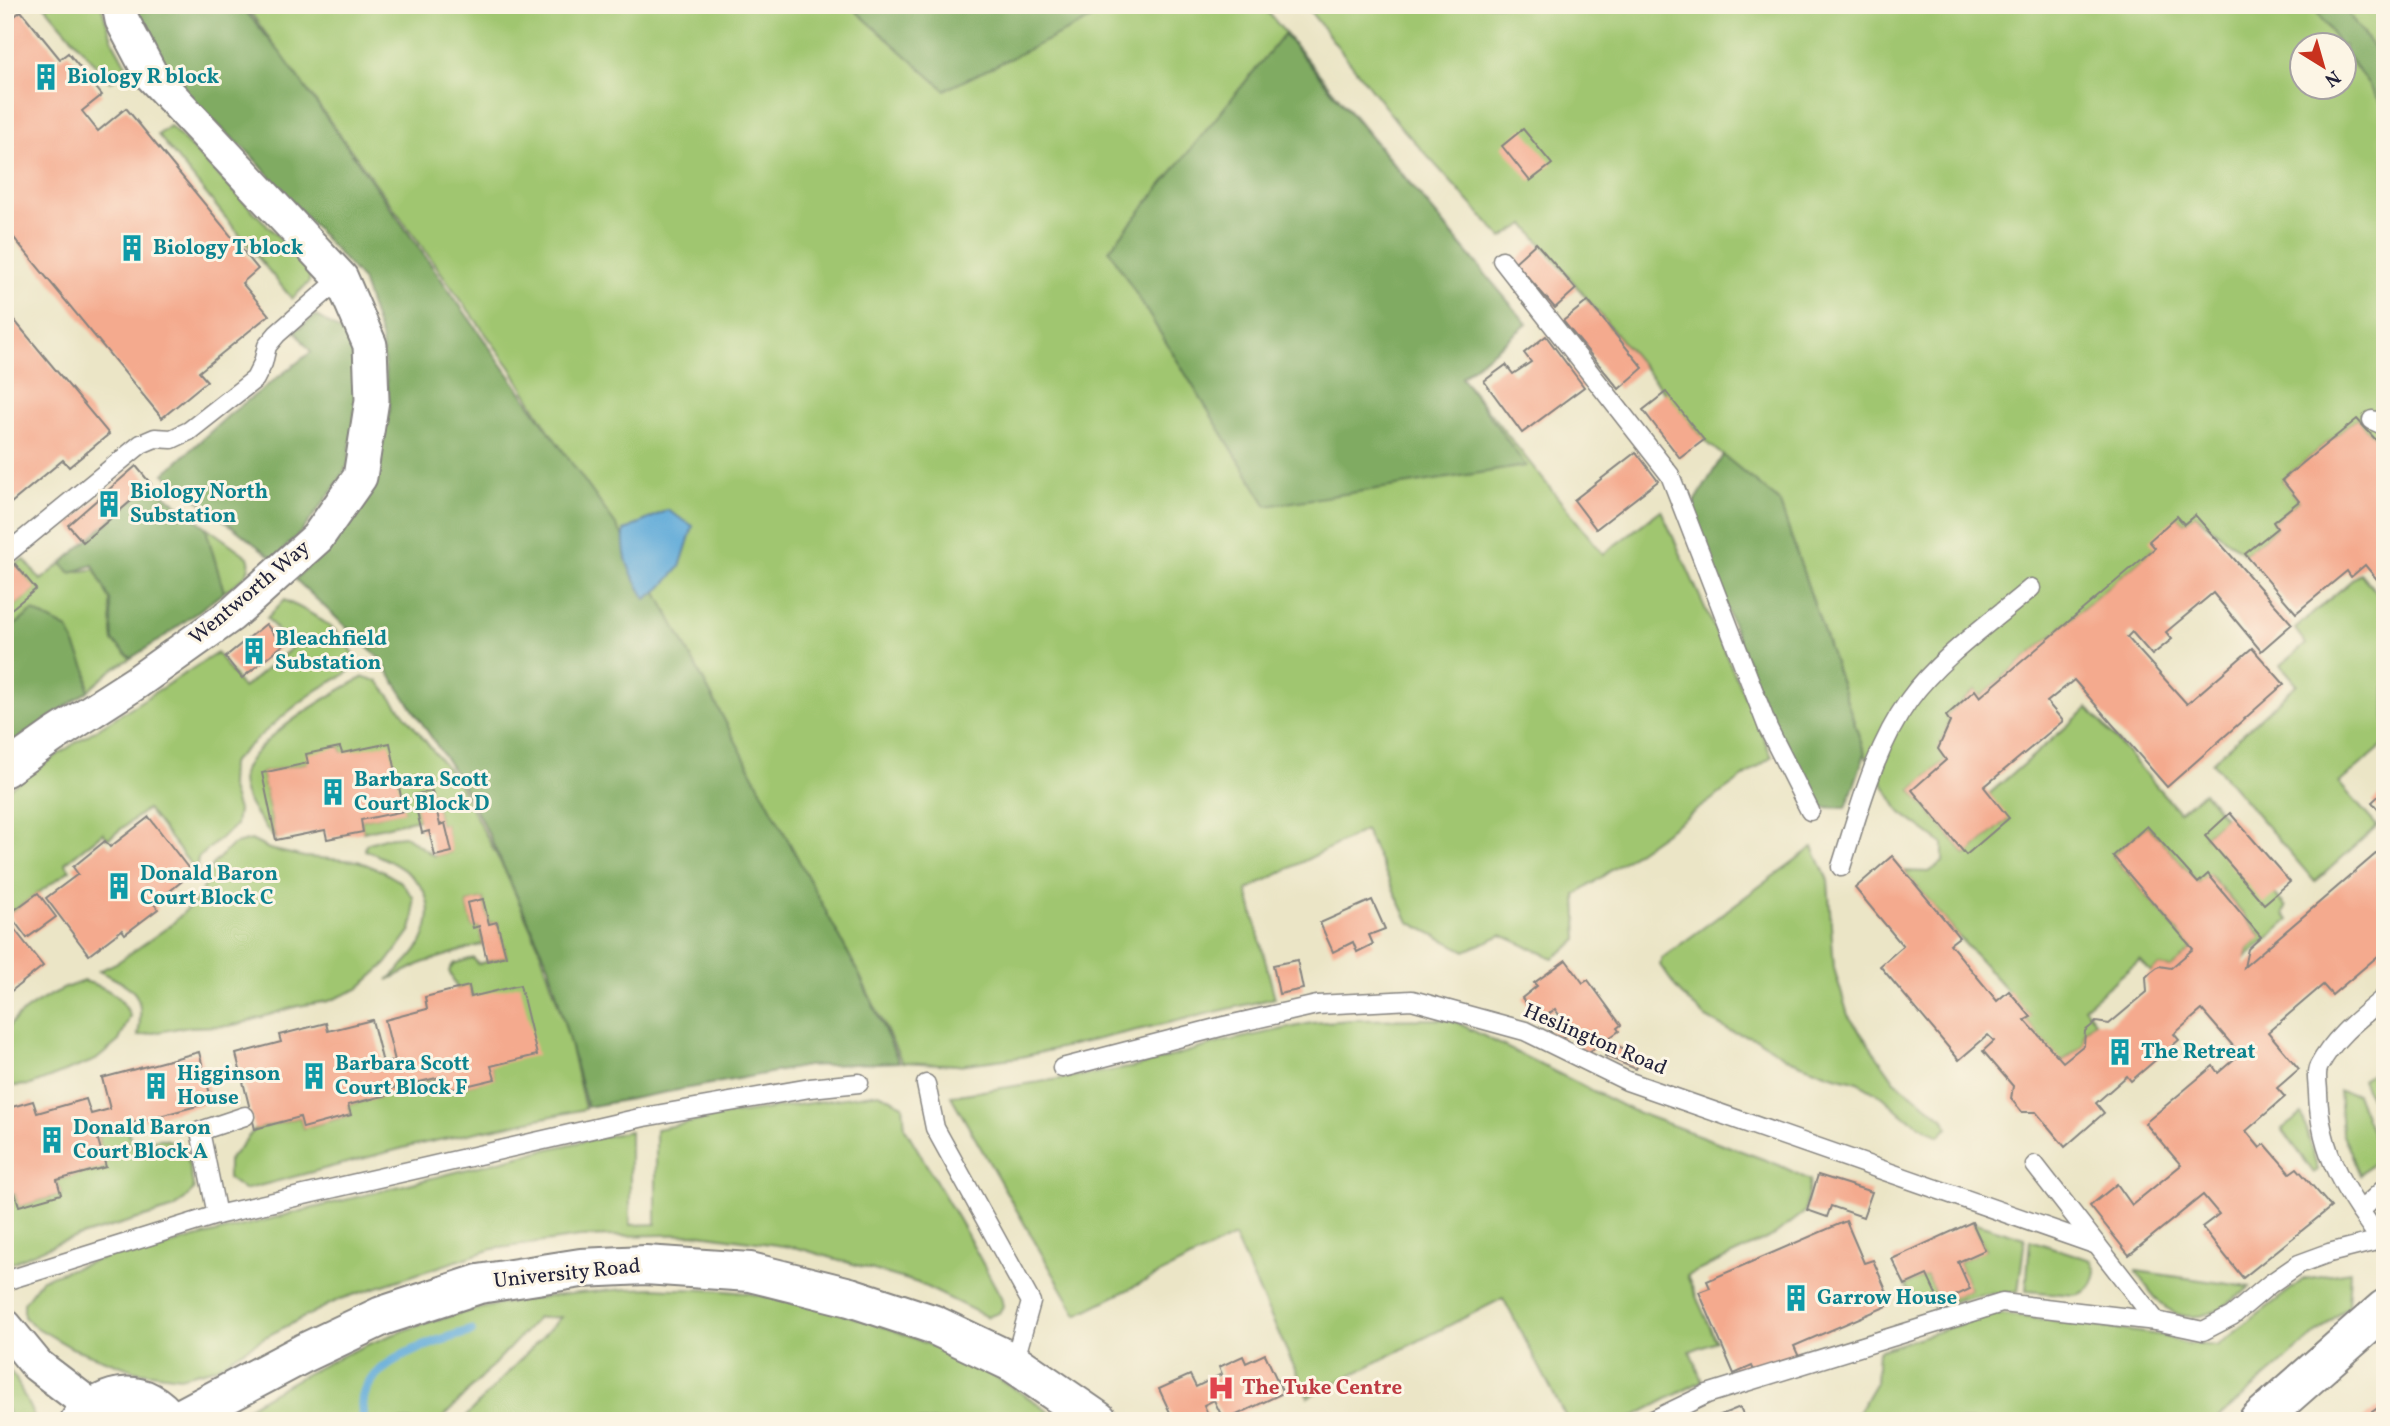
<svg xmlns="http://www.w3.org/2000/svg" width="2390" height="1426" font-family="Vollkorn,serif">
<rect width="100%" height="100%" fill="#fcf5e5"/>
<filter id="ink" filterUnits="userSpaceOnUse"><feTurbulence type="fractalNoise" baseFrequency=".0143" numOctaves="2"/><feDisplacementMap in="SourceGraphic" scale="14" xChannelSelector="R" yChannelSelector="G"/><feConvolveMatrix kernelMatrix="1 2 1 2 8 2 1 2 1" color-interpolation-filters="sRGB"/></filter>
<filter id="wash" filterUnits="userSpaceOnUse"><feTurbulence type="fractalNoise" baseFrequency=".00686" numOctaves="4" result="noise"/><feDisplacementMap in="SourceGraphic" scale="28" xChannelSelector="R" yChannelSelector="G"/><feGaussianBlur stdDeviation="1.57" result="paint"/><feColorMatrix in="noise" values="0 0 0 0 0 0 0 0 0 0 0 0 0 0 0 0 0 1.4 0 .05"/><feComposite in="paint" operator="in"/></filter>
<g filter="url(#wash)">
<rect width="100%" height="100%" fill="#ebe5c6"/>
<g fill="#a0c670" stroke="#617456" stroke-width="2">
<path d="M44,5H101L113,42L128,69L110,82Z"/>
<path d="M245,5H1262L1527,324L1461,377L1603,554L1661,510L1772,757L1576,895L1578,940L1553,958L1502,935L1465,951L1409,922L1365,830L1247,890L1275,998L1021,1057L958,1065L902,1062L857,970L687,656L510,367Z"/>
<path d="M1305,5H2312L2340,45L2302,46V88H2344L2345,52L2385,108V450L2357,419L2282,480L2299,501L2273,522L2277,528L2245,554L2195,515L2184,524L2177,517L2155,548L1980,697L1975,690L1946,716L1950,722L1938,749L1946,760L1912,790L1966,855L2008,819L1989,794L2088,708L2179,812L2204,792L2225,818L2205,836L2275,894L2286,907L2284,914L2289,920L2246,958L2248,949L2261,936L2209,874L2198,883L2147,826L2113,856L2193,949L2171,968L2159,966L2151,972L2140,960L2084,1007L2095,1021L2085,1031L2084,1045L2062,1062L2025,1020L2030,1016L1959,937L1904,871L1929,872L1943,862V844L1901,813L1865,754L1779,501L1704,440L1525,224L1502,238L1401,127Z"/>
<path d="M2342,5H2385V64Z"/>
<path d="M170,126L310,269L309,282L292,299L158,135Z"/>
<path d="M205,526L248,557C255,574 235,584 224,592Z"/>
<path d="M24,559L41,580L62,563L70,573L95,569L110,600L113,641L131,658L112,670L88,691L87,672L33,611L5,633V614L35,589L15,564Z"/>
<path d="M2360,573L2385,603V744L2339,783L2377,826L2315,882L2212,762L2297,684L2281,665L2306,644L2295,629Z"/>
<path d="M284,600C311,612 349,633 357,663C347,677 330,681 316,691C285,712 258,737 231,763L230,786L238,810L236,825L198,858L196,871L147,809L108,839L103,833L65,863L70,870L9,914L5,913V791L75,743L217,653L243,688L292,648L267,618Z"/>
<path d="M364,677L378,681L457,781L505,871L539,947L567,1031L585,1109L411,1146L244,1190L228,1178V1161L255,1129L300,1117L303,1128L351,1115L348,1105L391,1094L390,1089L445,1076L449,1090L494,1078L469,987L457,989L449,971L453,964L473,958L478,964L506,956L497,922L489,924L483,899L467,903L473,927L479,926L483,944L422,963L388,980C399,969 414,957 421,943C446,891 408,867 365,850L366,844L384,838L405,836L434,856L451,852L445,824L440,825L432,791L414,795L419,819L363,832L361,820L404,810L342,753L340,747L308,763L262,773L276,840C264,825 237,796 243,774C252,739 333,693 364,677Z"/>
<path d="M251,840L269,849L304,857L358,861L382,871L401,882L413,897L414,918L411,930L386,964L358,989L329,1001L298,1006L243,1023L228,1026L184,1027L138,1036C145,992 136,989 99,971L118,962L171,925L199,897L213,864L232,845Z"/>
<path d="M1813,847L1828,880L1834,968L1848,1015L1895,1081L1943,1118L1948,1128L1939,1136L1903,1115L1883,1097L1858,1082L1828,1074L1791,1060L1757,1039L1730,1031L1706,1018L1680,993L1660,965L1662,958Z"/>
<path d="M84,981C105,987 122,995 130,1016L119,1041L96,1060L31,1085L14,1086L5,1083C5,1070 2,1043 6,1032C15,1010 62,988 84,981Z"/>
<path d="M1450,1019L1631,1110L1779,1165L1810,1180L1805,1212L1775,1235L1687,1276L1716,1341L1690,1351L1702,1381L1625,1421H1568L1503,1298L1308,1397L1234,1237L1077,1315L951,1096L1135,1067L1222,1042L1312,1023L1352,1020Z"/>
<path d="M2385,1061V1132L2362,1080Z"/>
<path d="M2339,1091L2356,1094L2381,1155L2360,1175L2342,1132Z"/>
<path d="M879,1093L903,1105L905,1128L964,1229L1001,1297L1003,1306L999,1313L987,1317L918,1283L798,1248L700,1234L580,1237L493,1249L338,1300L265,1337L215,1368L180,1377L135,1371L72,1348L34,1326L24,1317V1303L42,1279L111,1255H137L195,1238L535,1152L630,1131V1225L656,1224V1129L734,1114Z"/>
<path d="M2302,1114L2318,1170L2314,1173L2282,1129Z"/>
<path d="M127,1125L132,1147C158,1138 162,1133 186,1150L194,1190L175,1208L60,1242L5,1266V1196L15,1193L19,1206L61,1194L57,1180L105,1167L97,1133Z"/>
<path d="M1972,1222L2025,1238L2018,1292C2003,1293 1988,1293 1973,1296C1945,1302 1923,1318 1905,1285L1927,1275L1940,1303L1970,1289L1958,1262L1985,1249Z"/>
<path d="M2030,1240L2091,1260L2096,1271C2094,1285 2089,1293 2074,1295L2026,1291Z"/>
<path d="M2350,1271L2348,1306L2215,1421H1845L1855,1418L1876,1382L1878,1351L1994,1313L2160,1335L2184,1343L2217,1346L2304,1279Z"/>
<path d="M2136,1272V1271L2250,1287C2226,1307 2195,1330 2165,1307C2153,1298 2145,1283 2136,1272Z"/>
<path d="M652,1288C686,1290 721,1289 753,1294C860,1311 976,1354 1061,1421H462L561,1317L538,1318L440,1421H229C253,1402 279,1389 306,1374C420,1313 524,1293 652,1288Z"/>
<path d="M5,1365L16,1379L36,1421H11L5,1403Z"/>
</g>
<g fill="#80ab62" stroke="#51664e" stroke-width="2">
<path d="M136,5H241L282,55L637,555L857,970L899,1062L807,1066L587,1107L549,966L488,833L459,779L379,658L295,579L337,539L370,481L390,410L381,337L362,280L250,154L183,94L142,33Z"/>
<path d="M849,5H1120L945,90Z"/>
<path d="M2312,5H2342L2385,64V108L2345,52L2344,46L2340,45Z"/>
<path d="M1284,34L1527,324L1461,377L1526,466L1267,506L1109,250Z"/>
<path d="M316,315L350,337L358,386L348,465L333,490L302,531L274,559L164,474L230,414L311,352L295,331Z"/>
<path d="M1723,455L1779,501L1865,754L1846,808L1821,807L1784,757L1689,512Z"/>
<path d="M151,484L205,526L224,592L161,639L131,658L113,641L110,600L93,565L70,573L62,563Z"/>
<path d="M33,611L68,629L87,672L88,691L5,748V633Z"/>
</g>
<path fill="#61abd9" stroke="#42668a" stroke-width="2" d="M667,510L693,526L680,567L661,588L646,599C631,574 622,561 624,531Z"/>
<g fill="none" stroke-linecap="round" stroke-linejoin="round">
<path stroke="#61abd9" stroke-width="10" d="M363,1413C354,1363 435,1341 471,1331"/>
</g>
<g id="blocks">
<g fill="#f4aa8e">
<path d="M21,11L60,59L68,53L102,95L82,111L98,131L126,108L258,269L242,283L269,315L199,372L207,381L162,418L5,227V24Z"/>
<path d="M1523,129L1552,164L1530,181L1502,146Z"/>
<path d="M1536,243L1576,289L1555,308L1515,262Z"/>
<path d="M1588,301L1643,368L1619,389L1563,321Z"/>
<path d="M5,309L109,434L69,467L63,460L11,503L5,496Z"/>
<path d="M1546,336L1584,387L1522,433L1484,381L1506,365L1513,374L1531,362L1524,353Z"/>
<path d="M1666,392L1704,440L1680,458L1643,410Z"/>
<path d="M2357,419L2385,450V589L2365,565L2351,577L2347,571L2296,613L2245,554L2277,528L2273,522L2299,501L2282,480Z"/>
<path d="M1636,452L1658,481L1596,529L1574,500Z"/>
<path d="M136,466L151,484L83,542L68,525Z"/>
<path d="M2195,515L2292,624L2261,651L2213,593L2166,632L2172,639L2152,655L2132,632L2127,637L2187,704L2252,648L2284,684L2167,787L2074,680L2047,702L2063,721L1984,787L2009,818L1966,855L1912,790L1946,760L1938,749L1950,722L1946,716L1975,690L1980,697L2155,548L2149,541L2177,516L2184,524Z"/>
<path d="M15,564L36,589L5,614V572Z"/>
<path d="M266,624L283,645L242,678L225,657Z"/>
<path d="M390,743L404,811L361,820L363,832L327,839L325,830L276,840L262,773L308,763L306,754L340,747L342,753Z"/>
<path d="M2385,790V818L2372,802Z"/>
<path d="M432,791L440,825L445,823L452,852L435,856L429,831L422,833L413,795Z"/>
<path d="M2230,813L2290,882L2264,904L2205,836Z"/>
<path d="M149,817L192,873L154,904L158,909L125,934L122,930L89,955L46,898L78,874L73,867L105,841L110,847Z"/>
<path d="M2147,826L2198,883L2208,874L2261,937L2248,949L2244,967L2385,846V950L2332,995L2323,985L2268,1032L2299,1069L2277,1088L2285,1097L2246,1131L2260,1148L2265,1144L2290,1173L2297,1168L2331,1207L2243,1278L2202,1227L2219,1214L2203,1195L2129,1255L2090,1206L2117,1184L2132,1205L2181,1165L2145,1123L2213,1066L2218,1073L2240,1054L2202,1010L2174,1034L2179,1040L2131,1081L2127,1076L2096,1103L2104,1113L2065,1147L2036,1112H2022L2011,1099L2013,1086L1983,1051L1994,1041L1988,1035L1959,1060L1880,966L1903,946L1855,888L1892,856L1959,937L1950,944L1997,1001L2009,991L2031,1017L2025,1020L2063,1062L2084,1045L2085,1031L2096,1022L2109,1024L2147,992L2146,977L2151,972L2159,966L2171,968L2193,949L2113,856Z"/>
<path d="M38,893L56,917L27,938L9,914Z"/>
<path d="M483,899L489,924L497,922L506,956L487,961L479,926L473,928L467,903Z"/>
<path d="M1372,900L1385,929L1369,935L1373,944L1357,952L1353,942L1333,952L1320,923Z"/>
<path d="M5,917L43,966L5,996Z"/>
<path d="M1297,960L1303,989L1279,994L1273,965Z"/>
<path d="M1566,960L1583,983L1588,980L1621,1025L1617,1028L1619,1031L1586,1054L1570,1032L1558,1041L1548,1028L1561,1018L1555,1009L1539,1021L1522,998L1537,986L1534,983Z"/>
<path d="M520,985L537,1055L491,1066L495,1079L449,1090L445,1076L390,1089L391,1094L348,1105L351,1115L303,1128L300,1117L255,1129L236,1054L281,1042L279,1035L326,1023L328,1031L372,1020L383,1063L395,1061L385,1020L427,1009L425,997L469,986L471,997Z"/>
<path d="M1611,1043L1641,1056L1636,1069L1605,1056Z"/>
<path d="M199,1052L212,1102L96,1133L106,1167L57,1180L61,1194L19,1206L15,1193L5,1196V1109L33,1101L37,1113L86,1099L91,1114L110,1109L102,1078Z"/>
<path d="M1818,1175L1872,1192L1863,1217L1831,1206L1827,1217L1807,1210Z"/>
<path d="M1846,1221L1864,1263L1873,1260L1892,1304L1794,1346L1799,1357L1756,1375L1752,1366L1734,1374L1699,1292L1710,1288L1707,1281Z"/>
<path d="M1972,1222L1985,1250L1958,1262L1970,1289L1940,1303L1927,1275L1905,1285L1892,1259Z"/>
<path d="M1265,1354L1283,1393L1224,1421L1214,1400L1204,1405L1210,1419L1206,1421H1174L1159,1389L1190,1375L1196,1387L1222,1374L1219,1367L1243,1356L1246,1363Z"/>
<path d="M2385,1403V1421H2359Z"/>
<path d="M1740,1407L1746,1421H1706Z"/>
</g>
</g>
</g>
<g filter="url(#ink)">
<use href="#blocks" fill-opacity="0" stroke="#868480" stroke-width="2"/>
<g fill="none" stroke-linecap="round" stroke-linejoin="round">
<defs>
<g id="lane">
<path d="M1502,260L1670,475L1768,728L1810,811"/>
<path d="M2372,420L2385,426"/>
<path d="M5,555L141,444L155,438L172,439L189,431L255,379L263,363L267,346L277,334L341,278"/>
<path d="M1841,867C1859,811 1874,749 1909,700C1938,659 1992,621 2031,588"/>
<path d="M2385,997C2360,1018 2334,1037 2319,1066C2315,1073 2318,1084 2318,1093C2320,1158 2348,1195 2385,1246"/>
<path d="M1062,1068L1224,1026L1317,1005L1412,1000L1525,1031L1627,1081L2097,1245"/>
<path d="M926,1084L935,1128L1031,1302L1014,1363"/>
<path d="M2035,1165L2156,1321L2203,1331L2232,1316L2270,1284L2299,1264L2329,1253L2380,1240"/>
<path d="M2360,1211L2385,1188"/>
<path d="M217,1215L200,1131L245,1116"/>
<path d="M5,1281L217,1215L644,1117L810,1088L859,1083"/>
<path d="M1651,1421L1707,1394L2002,1303L2156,1321"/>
</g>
<g id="street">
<path d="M5,770L53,736L137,682L231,615L317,538L360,477L372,400L370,345L341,278L151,75L122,20L119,5"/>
<path d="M5,1326L37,1365L92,1407"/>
</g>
<g id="secondary">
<path d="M80,1421C106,1391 145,1386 170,1421"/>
<path d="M176,1421L304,1353L382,1316L479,1284L581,1268L645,1265L750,1272L850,1297L932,1324L1014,1363L1098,1421"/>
<path d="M2258,1421L2385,1309"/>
</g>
</defs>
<use href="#lane" stroke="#868480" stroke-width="21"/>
<use href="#street" stroke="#868480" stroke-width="37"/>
<use href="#secondary" stroke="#868480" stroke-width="42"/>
<use href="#lane" stroke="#fff" stroke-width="18"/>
<use href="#street" stroke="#fff" stroke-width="33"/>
<use href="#secondary" stroke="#fff" stroke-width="38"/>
</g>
</g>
<defs>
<symbol id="building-bare" viewBox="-9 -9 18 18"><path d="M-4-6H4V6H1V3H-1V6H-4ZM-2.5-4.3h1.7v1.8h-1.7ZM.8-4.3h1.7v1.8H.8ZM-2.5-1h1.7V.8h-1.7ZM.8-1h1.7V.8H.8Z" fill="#0f9aa8" stroke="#fcf5e5" stroke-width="2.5" paint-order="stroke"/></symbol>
<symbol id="hospital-bare" viewBox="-9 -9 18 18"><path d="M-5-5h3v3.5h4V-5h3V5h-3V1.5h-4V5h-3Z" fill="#e0444e" stroke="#fcf5e5" stroke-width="2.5" paint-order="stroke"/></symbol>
</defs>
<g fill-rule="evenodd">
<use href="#building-bare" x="27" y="58" width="38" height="38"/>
<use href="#building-bare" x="113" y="229" width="38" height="38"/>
<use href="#building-bare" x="90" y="485" width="38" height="38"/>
<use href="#building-bare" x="235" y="632" width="38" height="38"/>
<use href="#building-bare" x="314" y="773" width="38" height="38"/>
<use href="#building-bare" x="100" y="867" width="38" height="38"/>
<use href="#building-bare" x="2101" y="1033" width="38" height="38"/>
<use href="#building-bare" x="295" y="1057" width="38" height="38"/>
<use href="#building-bare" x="137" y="1067" width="38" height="38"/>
<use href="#building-bare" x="33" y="1121" width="38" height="38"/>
<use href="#building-bare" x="1777" y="1279" width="38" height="38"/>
<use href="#hospital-bare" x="1202" y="1369" width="38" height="38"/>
</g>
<g text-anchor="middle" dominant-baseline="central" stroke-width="6" stroke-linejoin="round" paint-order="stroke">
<g font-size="21" font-weight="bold" fill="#0d838f" stroke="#fcf5e5" text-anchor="start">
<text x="67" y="77">Biology R block</text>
<text x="153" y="248">Biology T block</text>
<text x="130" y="492">Biology North<tspan x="130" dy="24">Substation</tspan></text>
<text x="275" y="639">Bleachfield<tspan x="275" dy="24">Substation</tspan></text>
<text x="354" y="780">Barbara Scott<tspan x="354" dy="24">Court Block D</tspan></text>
<text x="140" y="874">Donald Baron<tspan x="140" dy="24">Court Block C</tspan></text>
<text x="2141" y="1052">The Retreat</text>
<text x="335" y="1064">Barbara Scott<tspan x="335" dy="24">Court Block F</tspan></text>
<text x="177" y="1074">Higginson<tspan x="177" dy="24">House</tspan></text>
<text x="73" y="1128">Donald Baron<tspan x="73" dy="24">Court Block A</tspan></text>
<text x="1817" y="1298">Garrow House</text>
</g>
<g font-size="21" fill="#22223b" stroke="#fcf5e5">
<text transform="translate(250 593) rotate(-40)">Wentworth Way</text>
<text transform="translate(1595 1040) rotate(23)">Heslington Road</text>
<text transform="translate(567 1274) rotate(-6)">University Road</text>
</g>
<g font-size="21" font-weight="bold" fill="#be3a42" stroke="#fcf5e5" text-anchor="start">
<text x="1242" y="1388">The Tuke Centre</text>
</g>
</g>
<rect width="2390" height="1426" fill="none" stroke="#fcf5e5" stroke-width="28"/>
<g transform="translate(2323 66) rotate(143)"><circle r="33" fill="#fcf5e5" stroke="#a5a1a1" stroke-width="2"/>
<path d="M0-5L12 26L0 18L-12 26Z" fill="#c8321e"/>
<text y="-10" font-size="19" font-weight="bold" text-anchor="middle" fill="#22223b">N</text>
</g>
</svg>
